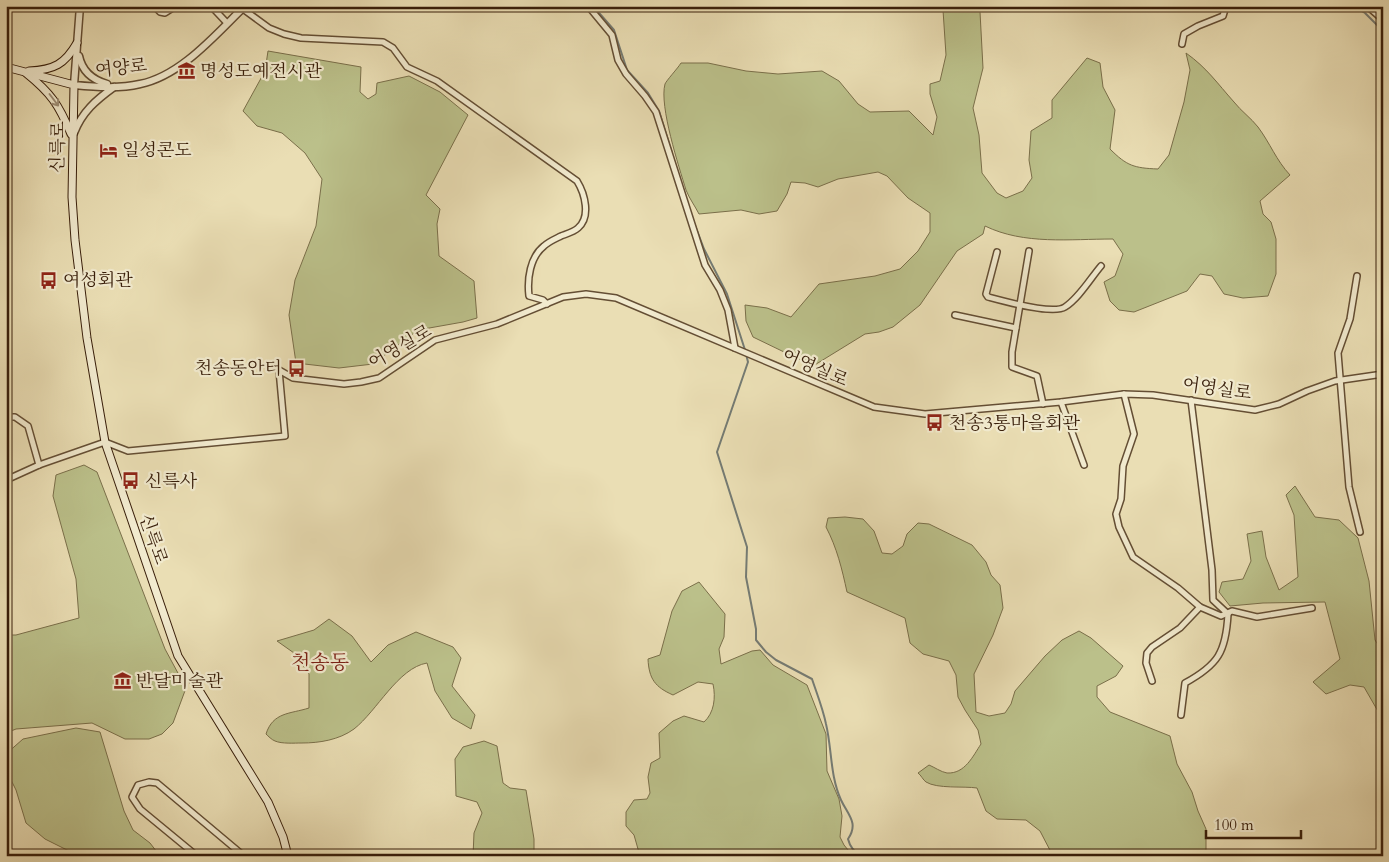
<svg xmlns="http://www.w3.org/2000/svg" width="1389" height="862" font-family="Cardo,'Noto Serif KR',serif">
<rect width="100%" height="100%" fill="#eadeb4"/>
<filter id="stains"><feTurbulence type="fractalNoise" baseFrequency=".004" numOctaves="4"/><feColorMatrix values="0 0 0 0 .2 0 0 0 0 .09 0 0 0 0 .02 0 0 0 .5 -.17"/></filter>
<radialGradient id="worn" r=".72"><stop offset=".6" stop-color="#630" stop-opacity="0"/><stop offset="1" stop-color="#630" stop-opacity=".3"/></radialGradient>
<g fill="#bbc08a" stroke="#7a6f4a">
<path d="M947,6H987L980,12L983,68L973,108L979,135L982,173L997,193L1006,198L1023,191L1032,178L1029,160L1031,131L1052,118V100L1087,58L1100,63L1103,87L1115,110L1110,149C1127,166 1134,168 1158,169L1169,155L1184,102L1190,70L1186,53C1207,68 1217,83 1234,102C1241,111 1251,118 1258,127C1270,143 1276,160 1290,175L1260,201L1263,214L1271,222L1276,239V274L1268,296L1243,298L1224,294L1212,276L1200,274L1187,291L1134,312L1119,310L1110,301L1104,282L1115,276L1123,254L1113,239C1070,239 1024,245 985,226L983,234L957,251L920,305L893,327L879,332L865,334L813,366L753,337L746,321L745,305L767,308L791,317L819,284L875,276L900,269L918,251L930,232V213L908,198L887,176L878,172L838,179L818,187L805,183L791,182L787,194L777,211L759,214L741,210L699,214C695,206 689,198 686,190C679,167 659,106 665,84C666,81 678,68 681,63H708L746,71L778,74L822,71L839,81L858,104L870,112L909,111L933,135L937,117L930,94V84L940,81L946,55L943,10Z"/>
<path d="M268,51L361,67L360,92L368,99L376,94L377,83L409,76L440,92L468,115L426,195L440,209L437,224L439,256L474,281L477,318L463,322L418,330L373,364L339,368L296,363L289,315L295,280L316,226L322,179L305,153L282,133L257,126L243,111L265,71Z"/>
<path d="M84,465L97,472L165,649L186,688L173,723L162,734L149,739H125L92,723L16,729L6,733V635H16L79,618L76,579L53,496L56,475Z"/>
<path d="M1295,486L1315,517L1339,520L1358,538L1369,581L1375,640L1383,652V707L1379,713L1364,687L1350,685L1326,694L1313,682L1340,659L1325,602L1263,603L1230,606L1219,592L1222,582L1243,579L1251,561L1247,534L1262,531L1266,557L1279,590L1298,577L1294,515L1286,495Z"/>
<path d="M845,517L863,519L874,531L882,553L892,554L903,546L907,534L918,523L929,524L972,545L986,562L991,575L1000,585L1003,608L993,635L974,674L976,712L989,716L1005,713L1011,704L1015,691L1045,656L1062,640L1079,631L1091,638L1123,666L1116,676L1097,686V697L1110,712L1170,736L1177,764L1192,792L1198,811L1206,829V856H1053L1040,831L1026,820L997,819L986,811L977,788C964,786 937,789 926,782C923,780 921,775 918,773L929,765C934,767 941,772 947,773C965,774 973,756 981,744L978,730L965,710L958,697L956,675L949,661L923,654L910,643L905,618L847,592C842,569 837,548 826,527L828,518Z"/>
<path d="M699,582L725,614L724,637L719,649L721,664L752,651L760,650L773,665L807,685L826,734L827,771L839,799L842,816L840,837L844,845L853,856H640L634,835L626,826V812L634,800L647,799L650,793L648,777L651,763L660,758L659,733L673,721L684,716L704,722C714,713 716,698 713,684L698,682L673,695C655,687 649,679 648,659L660,655L672,611L682,591Z"/>
<path d="M329,619L352,636L371,662L388,645L416,632L453,647L461,658L452,686L475,715L471,729L452,718L435,691L427,663C398,668 377,711 354,729C339,740 319,743 302,743C294,743 282,744 275,741C272,740 268,736 266,734C273,712 290,714 309,708V674L294,653L277,641L314,630Z"/>
<path d="M76,728L100,732L124,811L133,830L150,843L160,856H79L45,839L26,823L16,790L6,770V754L23,739Z"/>
<path d="M484,741L497,746L503,783L510,788L526,790L534,839V856H473L474,833L482,813L477,802L456,796L455,759L463,747Z"/>
</g>
<g fill="none" stroke-linecap="round" stroke-linejoin="round">
<g stroke="#757b73" stroke-width="2">
<path d="M593,6L614,30L627,70L648,93L659,111L672,153"/>
<path d="M1353,6L1365,13L1383,31"/>
<path d="M693,220L704,249L727,294L745,350"/>
<path d="M746,354L748,362L717,452L747,547L746,577L756,629V640L766,652L776,660L812,679C817,694 823,709 826,724C832,749 830,776 841,800C848,815 859,823 848,839C850,847 854,851 860,856"/>
</g>
<defs>
<g id="minor">
<path d="M154,6L160,12L165,13L176,6"/>
<path d="M211,6L227,23"/>
<path d="M588,6L612,35L618,60L626,74L645,96L656,112L705,265L720,290L728,310L735,348"/>
<path d="M243,9L269,28L284,34L301,38L383,42L393,48L407,67L437,81L577,181C585,194 591,217 578,228C574,232 566,234 561,236C555,239 548,242 544,246C530,257 527,279 529,296L543,300L547,304"/>
<path d="M1182,44L1184,34L1198,26L1223,16L1226,6"/>
<path d="M1029,251L1012,352V367L1037,376L1043,404"/>
<path d="M997,252L986,294L988,297C1003,301 1053,315 1065,307C1079,298 1090,279 1101,266"/>
<path d="M1357,276L1350,319L1338,353L1349,487L1360,532"/>
<path d="M955,315L1016,328"/>
<path d="M1124,394L1134,434L1123,466L1121,499L1116,514L1119,527L1133,557L1178,588L1200,607L1221,616L1232,611L1257,617L1312,608"/>
<path d="M1191,400L1212,570L1213,600L1228,614"/>
<path d="M1061,402L1084,465"/>
<path d="M6,417H15L28,426L39,465"/>
<path d="M6,480L39,465L105,442L128,451L285,436L279,370L293,378L344,384L361,382L379,378L435,340L497,324L563,297L586,294L616,298L874,407L925,414L1061,402L1124,394L1153,395L1255,410L1279,404L1307,391L1335,381L1383,374"/>
<path d="M1152,681L1146,663L1147,653L1152,647L1180,628L1200,607"/>
<path d="M1181,715L1185,683C1218,665 1226,652 1228,614"/>
<path d="M197,856L140,809L132,797L138,785L149,782L157,783L244,856"/>
</g>
<g id="tertiary">
<path d="M80,6L74,85C96,87 119,89 140,84C181,76 216,34 245,6"/>
<path d="M1368,6L1383,19"/>
<path d="M79,56C82,71 93,80 107,84"/>
<path d="M74,133C82,112 96,100 114,87"/>
</g>
<g id="secondary">
<path d="M6,67L74,85L72,197L75,240L87,338L105,442L178,656L268,802L283,837L288,856"/>
<path d="M29,71C54,70 65,64 77,43"/>
<path d="M26,73C51,93 59,105 71,134"/>
</g>
</defs>
<use href="#minor" stroke="#644e34" stroke-width="8"/>
<use href="#tertiary" stroke="#644e34" stroke-width="9"/>
<use href="#secondary" stroke="#381e0a" stroke-width="9"/>
<use href="#minor" stroke="#f1eace" stroke-width="5"/>
<use href="#tertiary" stroke="#f1eace" stroke-width="6"/>
<use href="#secondary" stroke="#f1eace" stroke-width="7"/>
</g>
<defs><path id="oneway-shaft" d="M-6 0H5M1.5-3L5.5 0L1.5 3" fill="none" stroke-width="1.6" stroke-linecap="round" stroke-linejoin="round" transform="scale(1.25)"/></defs>
<use stroke="#9e8e76" href="#oneway-shaft" transform="translate(54 100) rotate(53)"/>
<defs>
<symbol id="museum-bare" viewBox="-9 -9 18 18"><path d="M0-6L6-3V-2H-6V-3ZM-5-1h2V3h-2ZM-1-1h2V3h-2ZM3-1h2V3H3ZM-6 4H6V6H-6Z" fill="#8f2418" stroke="#f1eace" stroke-width="2.5" paint-order="stroke"/></symbol>
<symbol id="hotel-bare" viewBox="-9 -9 18 18"><path d="M-6-4.5h1.5V1H6V5H4.5V3h-9V5H-6ZM-4 0a1.8 1.8 0 1 1 3.6 0ZM.5 0V-2.5h3Q6-2.5 6 0Z" fill="#8f2418" stroke="#f1eace" stroke-width="2.5" paint-order="stroke"/></symbol>
<symbol id="bus-bare" viewBox="-9 -9 18 18"><path d="M-5-6H5V4H4V6H2V4H-2V6H-4V4H-5ZM-3.5-4V0h7V-4ZM-3.5 1.2v1.5H-2V1.2ZM2 1.2v1.5H3.5V1.2Z" fill="#8f2418" stroke="#f1eace" stroke-width="2.5" paint-order="stroke"/></symbol>
</defs>
<g fill-rule="evenodd">
<use href="#museum-bare" x="174" y="58" width="25" height="25"/>
<use href="#hotel-bare" x="96" y="138" width="25" height="25"/>
<use href="#bus-bare" x="36" y="268" width="25" height="25"/>
<use href="#bus-bare" x="284" y="356" width="25" height="25"/>
<use href="#bus-bare" x="922" y="410" width="25" height="25"/>
<use href="#bus-bare" x="118" y="468" width="25" height="25"/>
<use href="#museum-bare" x="110" y="668" width="25" height="25"/>
</g>
<g text-anchor="middle" dominant-baseline="central" stroke-width="4.5" stroke-linejoin="round" paint-order="stroke">
<g font-size="18" fill="#381e0a" stroke="#f1eace">
<text transform="translate(121 68) rotate(-6)">여양로</text>
<text transform="translate(58 147) rotate(-89)">신륵로</text>
<text transform="translate(400 347) rotate(-30)">어영실로</text>
<text transform="translate(815 368) rotate(23)">어영실로</text>
<text transform="translate(1217 389) rotate(8)">어영실로</text>
<text transform="translate(153 539) rotate(71)">신륵로</text>
</g>
<g font-size="18" fill="#381e0a" stroke="#f1eace" text-anchor="start">
<text x="200" y="71">명성도예전시관</text>
<text x="122" y="150">일성콘도</text>
<text x="63" y="280">여성회관</text>
<text x="282" y="368" text-anchor="end">천송동안터</text>
<text x="949" y="423">천송3통마을회관</text>
<text x="145" y="481">신륵사</text>
<text x="136" y="681">반달미술관</text>
</g>
<g font-size="20" fill="#7a1f14" stroke="#f1eace">
<text x="320" y="662">천송동</text>
</g>
</g>
<rect width="1389" height="862" fill="none" stroke="#eadeb4" stroke-width="25"/>
<rect x="8" y="8" width="1374" height="847" fill="none" stroke="#381e0a" stroke-width="2.5"/>
<rect x="12" y="12" width="1364" height="837" fill="none" stroke="#381e0a"/>
<path d="M1206 830v8h95v-8" fill="none" stroke="#381e0a" stroke-width="2.5"/>
<text x="1214" y="830" font-size="15" fill="#381e0a" stroke="#f1eace" stroke-width="4" paint-order="stroke">100 m</text>
<rect width="100%" height="100%" filter="url(#stains)"/>
<rect width="100%" height="100%" fill="url(#worn)"/>
</svg>
